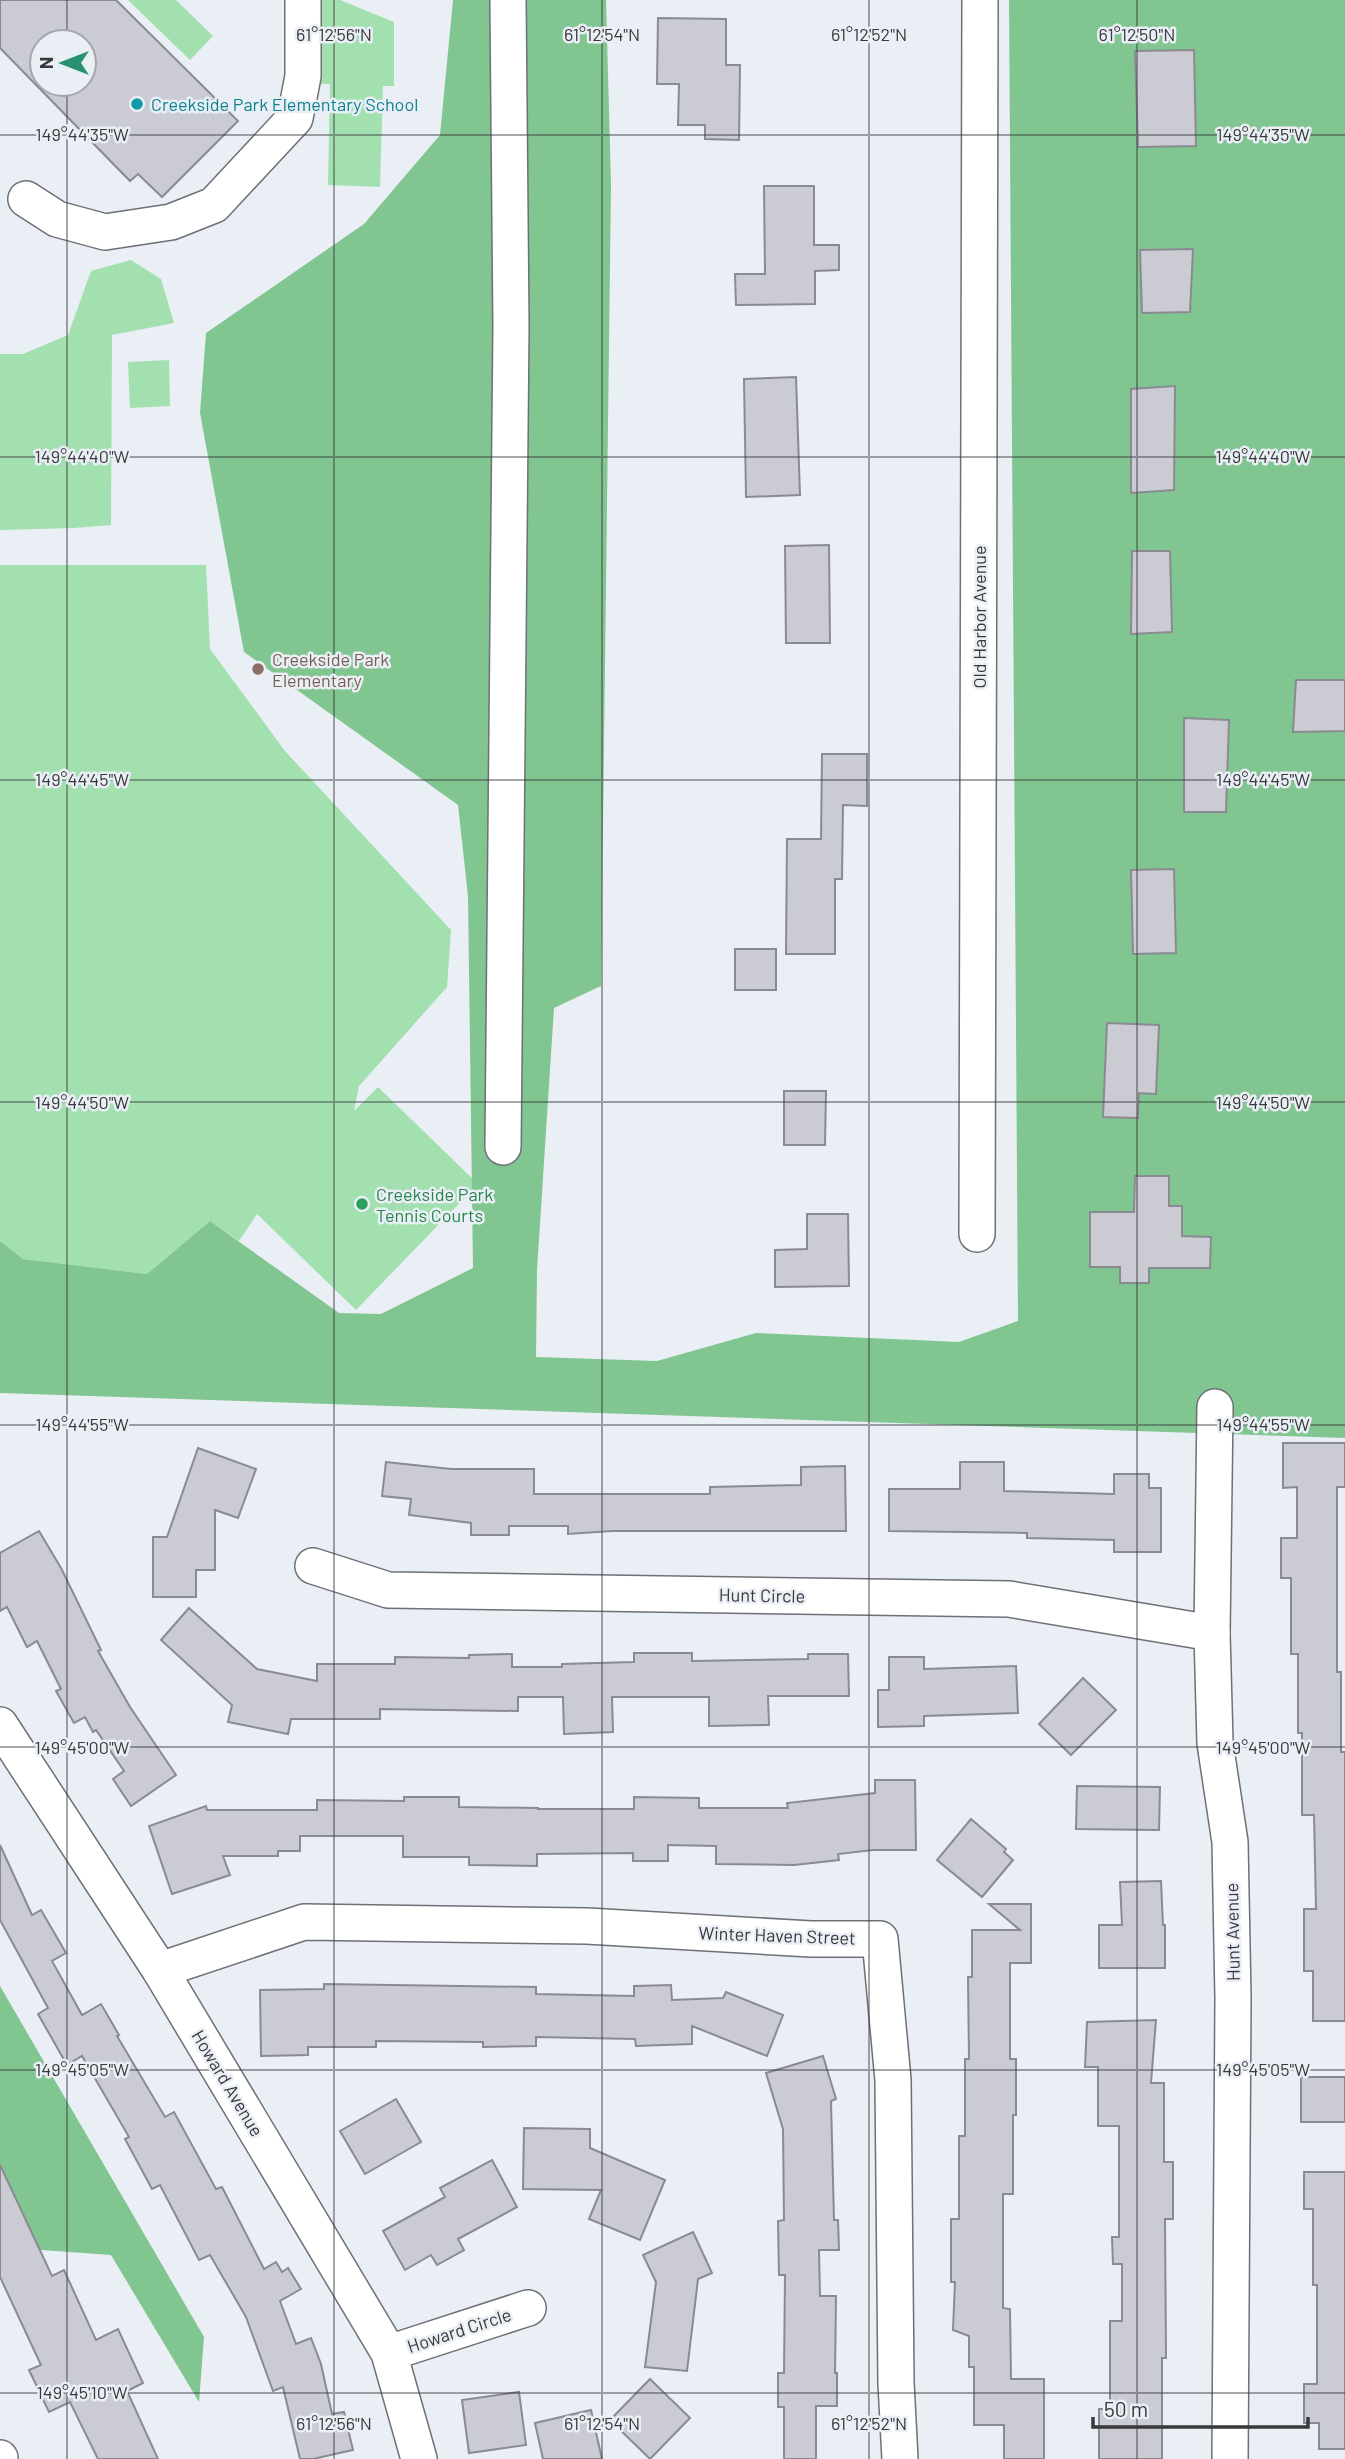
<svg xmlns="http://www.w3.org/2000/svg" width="1345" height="2459" font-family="Barlow,sans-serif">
<rect width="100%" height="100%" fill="#eaeef5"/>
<g fill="#a3e0b0">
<path d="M128,0H176L213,36L190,60Z"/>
<path d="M316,0H340L394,22V86H383L380,187L328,185L330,84H320Z"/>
<path d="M131,260L161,279L174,323L112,335L111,525L74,528L0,530V354H23L68,335L91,271Z"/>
<path d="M169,360L170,406L130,408L128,362Z"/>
<path d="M0,565H206L210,649L285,751L451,930L447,987L359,1086L354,1111L378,1087L478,1184L356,1310L257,1214L239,1241L210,1221L147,1274L23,1259L0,1241Z"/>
</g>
<g fill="#81c591">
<path d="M453,0H606L611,184L601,986L554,1008L537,1270L536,1357L657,1361L756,1333L959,1342L1018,1321L1009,0H1345V1438L0,1393V1241L23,1259L147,1274L210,1221L339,1313L381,1314L473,1268L468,896L458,805L244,652L200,413L206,333L364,224L440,135Z"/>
<path d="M0,1986L204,2337L199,2402L111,2255L0,2247Z"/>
</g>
<g fill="#cbccd3" stroke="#8a8a92" stroke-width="2" fill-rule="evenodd">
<path d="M0,0H116L238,121L162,197L138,174L130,181L0,48ZM42,42H84V84H42Z"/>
<path d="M658,18L726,19V65H740L739,140L705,139V125H678L679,84H657Z"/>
<path d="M1194,50L1196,146L1138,147L1135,51Z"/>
<path d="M764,186H814V245H839V270L815,271V304L736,305L735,274H765Z"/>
<path d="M1193,249L1190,312L1142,313L1140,250Z"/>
<path d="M796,377L800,495L746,497L744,379Z"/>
<path d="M1175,386L1174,490L1131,493V389Z"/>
<path d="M829,545L830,643H786L785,546Z"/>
<path d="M1132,551H1170L1172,632L1131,634Z"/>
<path d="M1296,680H1345V731L1293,732Z"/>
<path d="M1184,718L1229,720L1226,812H1184Z"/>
<path d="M822,754H867V806L843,805L842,879H835V954H786L787,839H821Z"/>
<path d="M1174,869L1176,953L1133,954L1131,870Z"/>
<rect x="735" y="949" width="41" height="41"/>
<path d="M1107,1023L1159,1025L1156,1094L1139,1093L1138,1118L1103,1117Z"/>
<path d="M784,1091H826L825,1145H784Z"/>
<path d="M1135,1176H1169V1206H1182V1236L1211,1237L1210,1268H1149V1283H1120V1267H1090V1212H1134Z"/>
<path d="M807,1214H848L849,1286L775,1287V1250L807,1249Z"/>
<path d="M1283,1443H1345V1487H1337V1672H1341V1752H1345V2021H1313V1971H1304V1909H1316L1314,1815H1302V1733H1298V1654H1291V1578H1281V1538H1297V1487L1283,1488Z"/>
<path d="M198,1448L256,1469L238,1518L215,1510V1570H196V1597H153V1537H167Z"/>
<path d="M386,1462L451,1469H534V1494H710V1487L801,1485V1467L845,1466L846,1531H612L568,1534V1526H509V1535H471V1523L409,1515L411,1499L382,1496Z"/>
<path d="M960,1462H1004V1491L1114,1494V1474H1149V1488H1161V1552H1114V1540L1027,1538V1533L889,1531V1489H960Z"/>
<path d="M39,1531L61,1568L101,1650L98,1651L130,1707L176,1775L131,1806L113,1779L124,1771L96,1730L93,1732L85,1717L74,1723L56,1691L61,1689L37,1641L27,1647L7,1607L0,1611V1553Z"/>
<path d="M189,1608L257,1669L317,1681V1664H395V1657L469,1658V1655L512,1654V1667H562V1664L634,1662V1653H692V1661L808,1659V1654H848L849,1696H768L769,1725L709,1726V1697H612L613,1732L564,1734L563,1697H518V1711L380,1709V1719H291L288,1734L228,1722L232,1705L161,1640Z"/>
<path d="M889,1657H924V1669L1016,1666L1018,1713L924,1716V1726L878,1727V1690H889Z"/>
<path d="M1083,1678L1116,1710L1071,1755L1039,1724Z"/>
<path d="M875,1780H915L916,1850H873L838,1854L839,1860L794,1865L716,1864V1846L668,1845V1861H633V1853L537,1854V1866L469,1865V1857H403V1836H300V1851H278V1856H223L230,1875L172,1894L149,1826L206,1806L207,1810H317V1800L404,1801V1797H459V1807L538,1808V1809H634V1797L699,1798V1808H788L787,1803L875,1793Z"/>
<path d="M1077,1786L1160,1787L1159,1830L1076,1829Z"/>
<path d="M971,1819L1006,1849L1004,1852L1013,1860L982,1897L937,1860Z"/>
<path d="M0,1845L32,1915L41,1910L66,1953L52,1961L82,2015L101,2004L119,2035L117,2036L165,2117L174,2112L216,2189L222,2187L264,2269L276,2262L282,2272L288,2268L301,2289L280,2301L296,2344L311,2338L321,2364L332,2414L344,2412L353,2450L313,2459H300L283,2387L273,2391L246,2317L210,2255L199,2260L160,2185L152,2189L125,2139L129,2137L82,2056L67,2065L38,2014L48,2008L0,1920Z"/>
<path d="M1161,1881L1163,1925H1165V1968H1099V1925H1122L1120,1882Z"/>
<path d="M989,1904H1031V1963H1010V2059H1016V2115H1013V2194H1003V2308L1010,2309L1011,2379H1044V2459H1004V2425H974V2367H969V2336L953,2330L955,2282H951V2219H959V2136H965V2059H969L968,1977H972V1930H1020Z"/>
<path d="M324,1984L536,1987V1994L634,1996V1986L671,1985L672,2000L723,1998L726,1992L783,2015L767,2056L692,2026V2044L636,2046L635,2039L536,2037V2046L483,2047V2042L376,2041V2047H308V2055L261,2056L260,1990L324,1989Z"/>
<path d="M1156,2020L1151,2083H1164V2162H1173V2219H1165L1166,2358H1162V2459H1099V2409H1110V2321H1122V2264H1113L1112,2237H1119V2126H1098V2067H1085L1087,2022Z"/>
<path d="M823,2056L836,2099L831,2101L834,2220H838L839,2250H819L820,2296H836L835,2373H837V2406H816V2459H784V2407H778V2373H784L785,2275H779L778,2221L784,2220L783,2129L766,2073Z"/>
<rect x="1301" y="2077" width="44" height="45"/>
<path d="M396,2099L421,2142L365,2174L340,2131Z"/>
<path d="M524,2128L590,2129V2148L665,2180L640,2240L589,2219L601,2190L523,2189Z"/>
<path d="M492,2160L517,2207L458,2239L464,2250L437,2265L431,2255L405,2270L383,2231L445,2197L440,2188Z"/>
<path d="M0,2165L52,2276L64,2270L96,2340L118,2329L143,2383L127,2391L158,2459H98L70,2402L49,2412L29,2370L41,2365L0,2277Z"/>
<path d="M1304,2172H1345V2449H1319V2423H1304V2384H1317V2285H1313V2209H1304Z"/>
<path d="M693,2232L712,2273L698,2279L687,2371L645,2367L656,2282L643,2255Z"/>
<path d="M650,2379L690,2418L650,2459L610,2420Z"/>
<path d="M519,2392L526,2445L469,2453L462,2400Z"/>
<path d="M591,2410L602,2459H543L535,2423Z"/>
</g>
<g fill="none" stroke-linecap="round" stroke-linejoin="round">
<defs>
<g id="minor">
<path d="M26,199L57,219L105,232L171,222L214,205L295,118L303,76V0"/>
<path d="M503,1147L511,326L508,0"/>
<path d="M977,1234L980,0"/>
<path d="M1215,1407L1212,1633L1215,1743L1230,1842L1233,1998L1230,2459"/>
<path d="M313,1566L388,1590L1009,1599L1212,1633"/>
<path d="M0,1725L160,1970L389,2353L419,2459"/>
<path d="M160,1970L304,1922L587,1926L811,1939H880L893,2080L896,2383L900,2459"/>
<path d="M389,2353L528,2308"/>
<path d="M0,2458V2459"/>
</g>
</defs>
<use href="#minor" stroke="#6d7076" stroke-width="38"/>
<use href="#minor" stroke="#fff" stroke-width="35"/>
</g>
<path fill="none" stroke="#38393c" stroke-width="2" stroke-opacity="0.45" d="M67,0V42M334,0V2459M602,0V2459M869,0V2459M1137,0V2459M67,84V2459M0,135H1345M0,457H1345M0,780H1345M0,1102H1345M0,1425H1345M0,1747H1345M0,2070H1345M0,2393H1345"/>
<circle fill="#0f9aa8" stroke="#eaeef5" stroke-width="2.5" cx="137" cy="104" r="7"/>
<circle fill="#8d6e63" stroke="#eaeef5" stroke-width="2.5" cx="258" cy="669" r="7"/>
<circle fill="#2e9e5b" stroke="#eaeef5" stroke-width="2.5" cx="362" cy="1204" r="7"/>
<g text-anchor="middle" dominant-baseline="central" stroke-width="5" stroke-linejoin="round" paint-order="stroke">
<g font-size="18" fill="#0d838f" stroke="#eaeef5" text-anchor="start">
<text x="151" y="104">Creekside Park Elementary School</text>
</g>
<g font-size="18" fill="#38393c" stroke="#eaeef5">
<text transform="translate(979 617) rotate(-90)">Old Harbor Avenue</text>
<text transform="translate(762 1595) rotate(1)">Hunt Circle</text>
<text transform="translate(1232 1932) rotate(-91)">Hunt Avenue</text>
<text transform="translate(777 1935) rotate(2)">Winter Haven Street</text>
<text transform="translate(228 2083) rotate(59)">Howard Avenue</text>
<text transform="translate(459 2330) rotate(-18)">Howard Circle</text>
</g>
<g font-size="18" fill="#785e54" stroke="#eaeef5" text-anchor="start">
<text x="272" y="659">Creekside Park<tspan x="272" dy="21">Elementary</tspan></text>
</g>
<g font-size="18" fill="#27864d" stroke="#eaeef5" text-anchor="start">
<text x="376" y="1194">Creekside Park<tspan x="376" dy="21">Tennis Courts</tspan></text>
</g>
</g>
<g font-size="18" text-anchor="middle" fill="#38393c" stroke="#eaeef5" stroke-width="5" stroke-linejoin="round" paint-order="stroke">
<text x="334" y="41">61°12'56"N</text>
<text x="602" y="41">61°12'54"N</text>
<text x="869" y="41">61°12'52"N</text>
<text x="1137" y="41">61°12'50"N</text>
<text x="1263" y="141">149°44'35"W</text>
<text x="82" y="141">149°44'35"W</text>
<text x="1263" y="463">149°44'40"W</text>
<text x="82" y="463">149°44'40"W</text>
<text x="1263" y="786">149°44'45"W</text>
<text x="82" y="786">149°44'45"W</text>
<text x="1263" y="1109">149°44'50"W</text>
<text x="82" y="1109">149°44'50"W</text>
<text x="1263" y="1431">149°44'55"W</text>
<text x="82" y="1431">149°44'55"W</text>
<text x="1263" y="1754">149°45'00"W</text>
<text x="82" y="1754">149°45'00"W</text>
<text x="82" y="2076">149°45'05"W</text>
<text x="1263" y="2076">149°45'05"W</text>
<text x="82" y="2399">149°45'10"W</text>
<text x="334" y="2430">61°12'56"N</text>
<text x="602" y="2430">61°12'54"N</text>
<text x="869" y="2430">61°12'52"N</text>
</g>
<g transform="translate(63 63) rotate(270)"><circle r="33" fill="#eaeef5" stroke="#a3a6ab" stroke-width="2"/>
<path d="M0-5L12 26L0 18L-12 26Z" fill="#289270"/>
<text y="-10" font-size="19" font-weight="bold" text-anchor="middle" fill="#38393c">N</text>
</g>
<path d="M1093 2417v10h215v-10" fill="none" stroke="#38393c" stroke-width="3.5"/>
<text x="1104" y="2417" font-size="21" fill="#38393c" stroke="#eaeef5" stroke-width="5" paint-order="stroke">50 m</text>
</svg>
